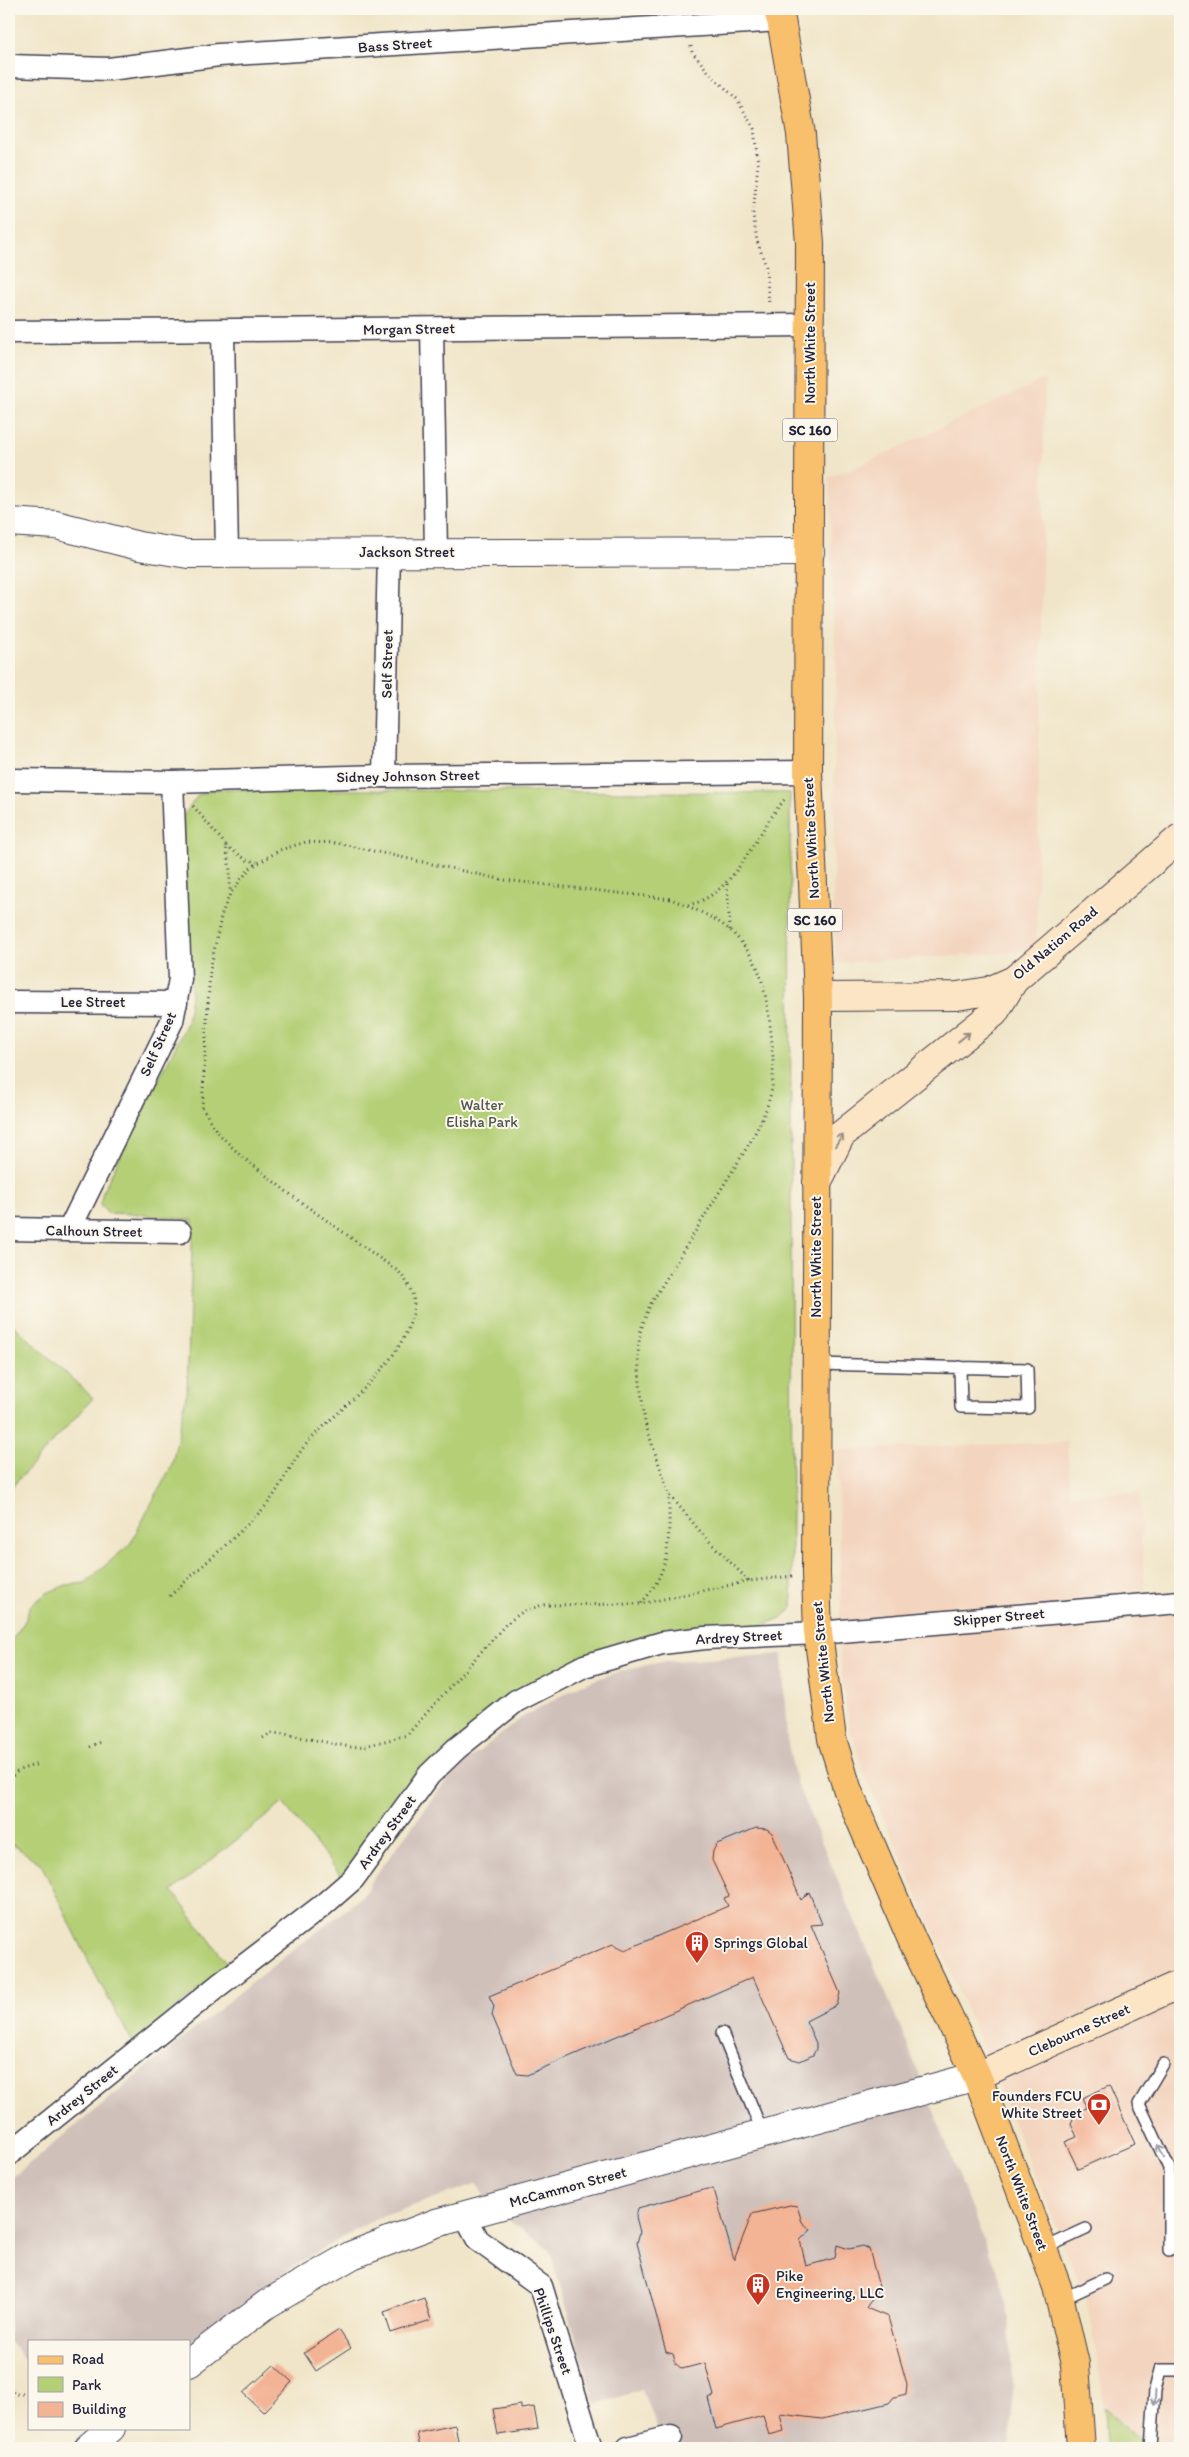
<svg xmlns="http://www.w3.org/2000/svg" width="1189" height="2457" font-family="Itim,sans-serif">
<rect width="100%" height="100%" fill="#fbf7ec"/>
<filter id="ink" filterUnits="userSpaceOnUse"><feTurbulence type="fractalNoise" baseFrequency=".02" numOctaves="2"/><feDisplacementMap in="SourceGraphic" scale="10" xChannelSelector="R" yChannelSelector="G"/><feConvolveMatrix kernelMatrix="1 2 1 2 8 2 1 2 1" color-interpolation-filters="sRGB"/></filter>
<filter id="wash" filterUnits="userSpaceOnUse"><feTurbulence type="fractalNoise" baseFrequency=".0096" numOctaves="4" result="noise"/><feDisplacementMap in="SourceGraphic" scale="20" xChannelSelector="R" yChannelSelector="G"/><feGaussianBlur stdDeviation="1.12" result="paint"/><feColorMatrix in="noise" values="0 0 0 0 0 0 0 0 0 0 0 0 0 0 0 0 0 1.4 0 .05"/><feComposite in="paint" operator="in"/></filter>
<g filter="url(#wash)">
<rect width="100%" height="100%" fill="#f0e5c8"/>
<g fill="#f3d4be">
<path d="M1045,379L1036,951L836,963L833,908L836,671L829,477L855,468Z"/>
<path d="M1067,1442L1070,1495L1139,1492L1146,1608L1180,1606V2448H1147L1104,2407L1091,2318L1082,2290L949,1967L866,1778L849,1727L843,1686L838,1632L841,1604L837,1450Z"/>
</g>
<path fill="#cfc0ba" d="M782,1654L787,1739L796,1782L901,2029L1001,2282L1009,2326L1013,2401L1009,2448H665L642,2390L596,2404L549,2249L490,2206L478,2183L375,2219L298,2263L237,2308L189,2348V2341H29V2365L9,2341V2180L256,1979L348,1908L366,1892L370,1883L443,1785L464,1763L524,1716L581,1685L614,1673L660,1662Z"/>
<g fill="#b4cf76" stroke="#6b7858">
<path d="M216,789L790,793L792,1609L781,1618L742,1633L615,1650L450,1750L346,1882L283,1803L172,1891L229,1965L134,2045L94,1972L41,1864L9,1842V1644L25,1621L30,1606L47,1593L66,1585L85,1583L130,1544L172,1465L187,1391L193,1220L137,1214L107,1213L100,1204L103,1191L187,1023L191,995L182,818L198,795Z"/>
<path d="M9,1321L93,1398L9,1490Z"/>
<path d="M1104,2407L1147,2448H1106Z"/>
</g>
<g id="blocks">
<g fill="#f3b395">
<path d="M756,1828L767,1829L772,1833L801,1900L809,1892L822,1924L811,1925L840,1993L837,2005L806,2021L816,2043V2049L813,2055L800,2061L789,2058L753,1977L527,2075L517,2074L492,2015L494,2006L489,1996L613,1944L625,1950L728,1906L724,1898L729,1896L712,1860L713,1851L717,1844Z"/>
<path d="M1109,2086L1135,2144L1078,2169L1065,2142L1077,2137L1071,2124L1075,2113L1087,2108L1082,2098Z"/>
<path d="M707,2189H712L715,2193L734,2260L752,2214L790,2205L797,2206L802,2222L811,2230L800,2240L806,2266L835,2258L837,2245L849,2249L863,2246L869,2249L879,2287L866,2308L888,2317L907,2384L906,2394L894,2397L889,2403L822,2419L780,2414L784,2431L769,2435L763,2416L716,2429L708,2398L714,2396L705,2363L682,2369L676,2364L673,2354L666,2352L637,2243L640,2232L636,2217L638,2208Z"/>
<path d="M424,2298L431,2320L391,2333L384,2312Z"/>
<path d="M339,2330L351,2348L316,2371L304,2353Z"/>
<path d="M274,2365L292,2382L263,2412L243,2393Z"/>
<path d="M521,2405V2409L534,2407L538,2429L498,2435L493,2409Z"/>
<path d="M455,2425L459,2446L420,2448L417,2433Z"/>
</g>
</g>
</g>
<g filter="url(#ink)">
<use href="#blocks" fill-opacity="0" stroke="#413f50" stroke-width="1"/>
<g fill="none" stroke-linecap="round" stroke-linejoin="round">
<defs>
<g id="service">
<path d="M816,1364L1027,1369L1028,1408L961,1407L960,1367"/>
<path d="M722,2033L763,2134"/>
<path d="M1163,2064L1139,2104L1169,2168V2250"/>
<path d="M1043,2249L1086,2229"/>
<path d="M1060,2300L1105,2279"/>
<path d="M1151,2448L1155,2390L1160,2370H1180"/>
</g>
<g id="minor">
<path d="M9,66L109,69L219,55L781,20"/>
<path d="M432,329L436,552"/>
<path d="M9,332L810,325"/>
<path d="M223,332L227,555"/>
<path d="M384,776L389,551"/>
<path d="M9,780L172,782L384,776L808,772"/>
<path d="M9,1002L176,1003"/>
<path d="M9,1229L180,1232"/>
<path d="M69,1230L172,1021L180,979L172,782"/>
<path d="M9,2154L219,1985L322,1906L353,1879L429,1775L456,1749L516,1701L584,1666L662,1643L705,1638L818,1633L1180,1602"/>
<path d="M464,2214L478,2240L541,2286L591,2448"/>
<path d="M628,2448L671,2437"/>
</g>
<g id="tertiary">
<path d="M9,522L56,525L139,546L188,554L810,552"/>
<path d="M189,2363L267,2304L352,2255L436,2223L977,2076"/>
<path d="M88,2448L111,2428"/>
</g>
<g id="secondary">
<path d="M818,997L957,996L989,991L1014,980L1180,838"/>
<path d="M817,1183L841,1135L994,1013L1014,980"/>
<path d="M977,2076L1180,1984"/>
</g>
<path id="primary" d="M777,9L781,20L801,134L810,243L808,772L818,997L816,1574L818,1633L832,1739L848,1791L912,1940L977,2076L1043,2249L1057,2287L1075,2364L1081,2448"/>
</defs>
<use href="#service" stroke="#413f50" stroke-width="14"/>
<use href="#minor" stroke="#413f50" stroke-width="25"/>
<use href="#tertiary" stroke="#413f50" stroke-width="30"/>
<use href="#secondary" stroke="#413f50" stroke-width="30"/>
<use href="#primary" stroke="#413f50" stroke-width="30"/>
<g stroke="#413f50" stroke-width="3" stroke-dasharray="1 4" stroke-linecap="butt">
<path d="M691,46L692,52L712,76L737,99L754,129L758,164L753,214L757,241L766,266L769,304"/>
<path d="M193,806L226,845L230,870V893"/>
<path d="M226,846L247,860L257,862"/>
<path d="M727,884L730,930"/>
<path d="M688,905C735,896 755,833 785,799"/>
<path d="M170,1596C200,1567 233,1540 262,1510C281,1490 290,1462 309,1441C344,1404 395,1370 411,1320C418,1301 411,1286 399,1272L291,1195L239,1154L217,1132L202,1107L210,970L222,913L230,894L250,868L280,850L306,842L337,843L504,880L671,899C690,907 715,917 731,931C743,943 755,959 760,975C769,1002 776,1061 772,1088C768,1109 759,1126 749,1144L650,1305L640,1332L638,1354L640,1384L645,1423L669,1494L705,1537L749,1581"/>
<path d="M641,1603C672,1571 669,1537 669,1495"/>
<path d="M263,1738L271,1733L285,1734L350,1747L366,1746L407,1735L506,1624L522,1612L542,1605L640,1604L749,1581L793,1576"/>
<path d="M90,1747L103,1741"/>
<path d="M9,1779L19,1770L38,1764"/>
<path d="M9,2389L15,2394H29"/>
</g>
<use href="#service" stroke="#fff" stroke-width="11"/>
<use href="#minor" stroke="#fff" stroke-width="22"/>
<use href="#tertiary" stroke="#fff" stroke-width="28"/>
<use href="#secondary" stroke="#fce5c4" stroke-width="28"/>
<use href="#primary" stroke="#f8bf6c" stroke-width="28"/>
</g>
<defs><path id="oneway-shaft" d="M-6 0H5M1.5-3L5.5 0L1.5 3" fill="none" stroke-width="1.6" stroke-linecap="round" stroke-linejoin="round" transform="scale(1.25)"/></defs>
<g stroke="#9a8d86">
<use href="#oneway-shaft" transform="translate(964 1037) rotate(-38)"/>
<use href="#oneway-shaft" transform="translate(839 1140) rotate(-58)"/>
</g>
<g stroke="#9c9ca7">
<use href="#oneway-shaft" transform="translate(1161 2151) rotate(-116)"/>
<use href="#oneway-shaft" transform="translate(1155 2398) rotate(94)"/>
</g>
</g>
<defs>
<symbol id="building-pin" viewBox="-11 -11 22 30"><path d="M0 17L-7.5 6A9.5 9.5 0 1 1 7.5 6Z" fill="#c8321e" stroke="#fbf7ec"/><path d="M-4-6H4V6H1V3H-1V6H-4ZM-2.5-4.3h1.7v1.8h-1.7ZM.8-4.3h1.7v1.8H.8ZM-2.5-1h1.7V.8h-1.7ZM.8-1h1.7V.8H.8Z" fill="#fff"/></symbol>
<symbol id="bank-pin" viewBox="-11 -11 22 30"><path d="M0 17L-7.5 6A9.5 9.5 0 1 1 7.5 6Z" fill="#c8321e" stroke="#fbf7ec"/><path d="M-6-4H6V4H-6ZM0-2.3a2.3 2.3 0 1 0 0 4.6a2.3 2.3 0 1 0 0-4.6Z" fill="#fff"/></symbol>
</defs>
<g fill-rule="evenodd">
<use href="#building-pin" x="683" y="1929" width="28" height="38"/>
<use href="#bank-pin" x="1085" y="2091" width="28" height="38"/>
<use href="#building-pin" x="744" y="2271" width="28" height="38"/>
</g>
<g text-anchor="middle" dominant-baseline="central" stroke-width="4" stroke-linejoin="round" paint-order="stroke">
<g fill="#fbf7ec" stroke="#636270" stroke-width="1">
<rect x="782.5" y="418.5" width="55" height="23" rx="4"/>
<rect x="787.5" y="908.5" width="55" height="23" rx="4"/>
</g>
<g font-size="14" font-weight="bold" fill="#22223b">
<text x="810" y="430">SC 160</text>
<text x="815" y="920">SC 160</text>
</g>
<g font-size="15" fill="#22223b" stroke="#fbf7ec">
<text transform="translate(395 45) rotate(-4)">Bass Street</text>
<text transform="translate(409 329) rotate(-1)">Morgan Street</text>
<text transform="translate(810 343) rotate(-90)">North White Street</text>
<text x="407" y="552">Jackson Street</text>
<text transform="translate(387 664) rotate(-89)">Self Street</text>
<text transform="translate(408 776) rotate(-1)">Sidney Johnson Street</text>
<text transform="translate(811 838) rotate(-93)">North White Street</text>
<text transform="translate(1055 943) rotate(-40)">Old Nation Road</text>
<text x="93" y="1002">Lee Street</text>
<text transform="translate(158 1044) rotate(-66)">Self Street</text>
<text transform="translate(94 1231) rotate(1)">Calhoun Street</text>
<text transform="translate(816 1257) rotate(-90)">North White Street</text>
<text transform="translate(999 1617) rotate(-5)">Skipper Street</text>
<text transform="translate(739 1637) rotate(-3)">Ardrey Street</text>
<text transform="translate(823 1662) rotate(-96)">North White Street</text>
<text transform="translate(387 1832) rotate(-54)">Ardrey Street</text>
<text transform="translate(1079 2030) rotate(-24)">Clebourne Street</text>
<text transform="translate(82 2095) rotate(-39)">Ardrey Street</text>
<text transform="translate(568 2187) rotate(-15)">McCammon Street</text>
<text transform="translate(1022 2193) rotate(69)">North White Street</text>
<text transform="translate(553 2331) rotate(71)">Phillips Street</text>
</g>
<g font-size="15" fill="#4e564d" stroke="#fbf7ec">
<text x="482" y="1105">Walter<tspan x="482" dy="17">Elisha Park</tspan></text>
</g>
<g font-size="15" fill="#22223b" stroke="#fbf7ec" text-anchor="start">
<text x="714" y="1943">Springs Global</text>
<text x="1082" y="2096" text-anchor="end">Founders FCU<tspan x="1082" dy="17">White Street</tspan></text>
<text x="776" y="2276">Pike<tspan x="776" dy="17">Engineering, LLC</tspan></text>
</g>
</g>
<rect width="1189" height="2457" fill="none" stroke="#fbf7ec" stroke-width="30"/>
<rect x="28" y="2340" width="162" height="90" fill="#fbf7ec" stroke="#a4a2a5"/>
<rect x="38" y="2356" width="25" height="8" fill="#f8bf6c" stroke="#a4a2a5"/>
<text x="72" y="2364" font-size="15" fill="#22223b">Road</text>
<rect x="38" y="2377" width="25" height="15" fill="#b4cf76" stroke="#a4a2a5"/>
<text x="72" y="2390" font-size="15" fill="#22223b">Park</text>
<rect x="38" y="2402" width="25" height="15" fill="#f3b395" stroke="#a4a2a5"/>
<text x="72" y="2414" font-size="15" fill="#22223b">Building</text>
</svg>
